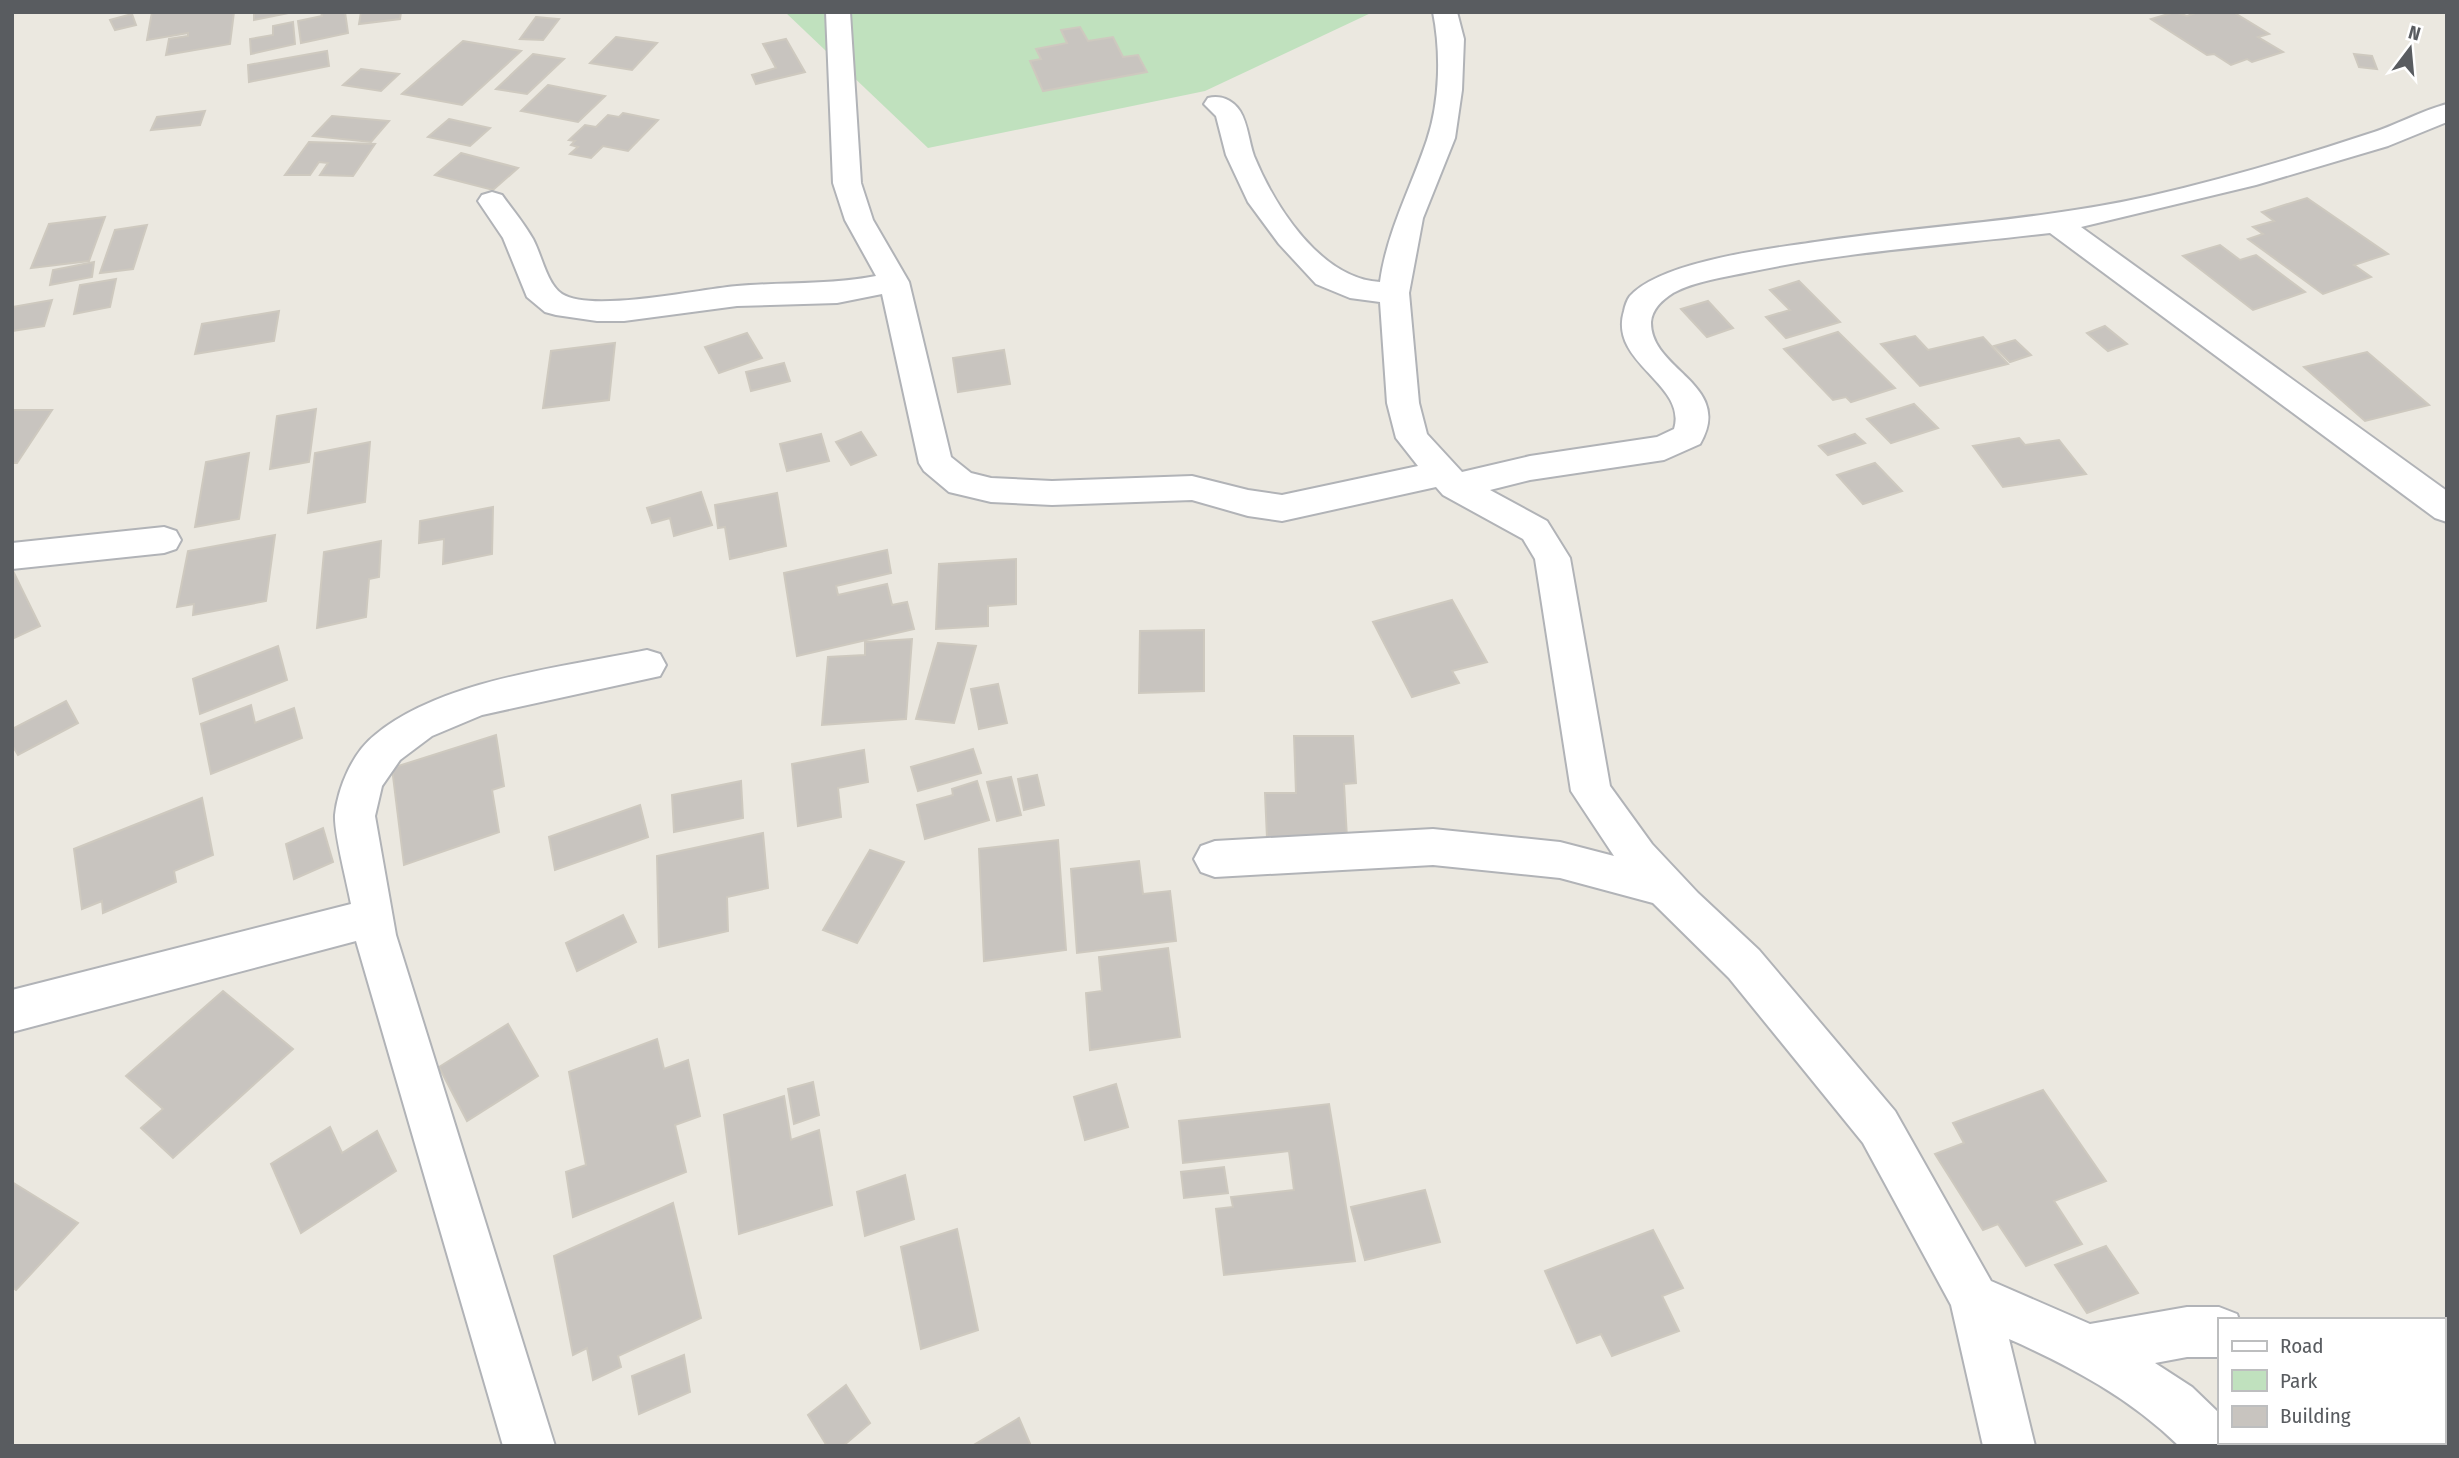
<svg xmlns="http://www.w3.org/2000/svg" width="2459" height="1458" font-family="'Fira Sans Condensed',sans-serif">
<rect width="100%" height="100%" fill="#ebe8e0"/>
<path fill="#c0e1be" d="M785,12H1373L1205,91L928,148Z"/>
<g fill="#c8c4bf" stroke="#cec9bf" stroke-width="2">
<path d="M152,12H234L230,44L166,55L169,39L188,36V33L147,40Z"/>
<path d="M254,12H289V13L254,20Z"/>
<path d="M321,12H345L348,33L301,43L298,21L322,16Z"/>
<path d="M361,12H401L400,19L359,24Z"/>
<path d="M2175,12L2187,16L2198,12H2233L2269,34L2258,37L2283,52L2252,62L2247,59L2231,65L2214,54L2207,55L2151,19Z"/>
<path d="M132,14L136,25L115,30L110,20Z"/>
<path d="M536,17L559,19L543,40L520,39Z"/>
<path d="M293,22L295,44L251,54L250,39L273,35V26Z"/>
<path d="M1080,27L1088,41L1113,37L1123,57L1138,55L1147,72L1043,91L1030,61L1041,59L1036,49L1067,43L1061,30Z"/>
<path d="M616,37L657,43L632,70L590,63Z"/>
<path d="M786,39L805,72L756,84L752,75L776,68L763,44Z"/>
<path d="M463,41L521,51L462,105L402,94Z"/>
<path d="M327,51L329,66L249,82L248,65Z"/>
<path d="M533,54L564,59L527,94L496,89Z"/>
<path d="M2354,54L2372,56L2377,69L2359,67Z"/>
<path d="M361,69L399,74L381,91L343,85Z"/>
<path d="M548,85L605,96L578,122L521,111Z"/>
<path d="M205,111L200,125L151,130L157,117Z"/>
<path d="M623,113L658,120L628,151L603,146L591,158L570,154L578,147L571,145L575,141L569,140L585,125L596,127L608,115L619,117Z"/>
<path d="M332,116L389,121L371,142L313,136Z"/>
<path d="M449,119L490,128L470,146L428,137Z"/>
<path d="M309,142L375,144L353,176L320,175L328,163L319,162L310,175H285Z"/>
<path d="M461,153L518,168L493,190L435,175Z"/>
<path d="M2307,198L2388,254L2354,265L2371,277L2323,294L2248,239L2263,234L2253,227L2274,221L2262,212Z"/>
<path d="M105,217L89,261L31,268L49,224Z"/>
<path d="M147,225L133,269L100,273L115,230Z"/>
<path d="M2220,245L2240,260L2256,255L2305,292L2253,310L2183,256Z"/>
<path d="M94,262L92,277L50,285L53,270Z"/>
<path d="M116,279L110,307L74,314L80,285Z"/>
<path d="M1799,281L1840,322L1786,338L1766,317L1790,310L1770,290Z"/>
<path d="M52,300L44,326L12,331V307Z"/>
<path d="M1708,301L1733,328L1707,337L1681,309Z"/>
<path d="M279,311L274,341L195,354L202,324Z"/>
<path d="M2105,326L2127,344L2108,351L2087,333Z"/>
<path d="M1838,332L1895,388L1851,402L1846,397L1833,400L1784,349Z"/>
<path d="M747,333L762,358L719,373L705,347Z"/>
<path d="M1915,336L1928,350L1983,337L2008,364L1920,386L1881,344Z"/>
<path d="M2015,340L2031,355L2010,362L1994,346Z"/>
<path d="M615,343L609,400L543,408L551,351Z"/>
<path d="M1004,350L1010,384L958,392L953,358Z"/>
<path d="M2367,352L2429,405L2365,421L2304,367Z"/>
<path d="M784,363L790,381L751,391L746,372Z"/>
<path d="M1914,404L1938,428L1891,443L1867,419Z"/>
<path d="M316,409L309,462L270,469L277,416Z"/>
<path d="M12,410H52L17,463H12Z"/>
<path d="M861,432L876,455L851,465L836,442Z"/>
<path d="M821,434L829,461L787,471L780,444Z"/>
<path d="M1855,434L1865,443L1828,455L1819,446Z"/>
<path d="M2019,438L2025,445L2059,440L2086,474L2003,487L1973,446Z"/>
<path d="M370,442L365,502L308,513L315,453Z"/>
<path d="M249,453L239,519L195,527L206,462Z"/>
<path d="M1875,463L1902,491L1863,504L1837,475Z"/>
<path d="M701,492L712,525L674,536L670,518L652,523L647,508Z"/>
<path d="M777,493L786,546L730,559L725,527L718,528L715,505Z"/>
<path d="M493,507L492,554L443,564L444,539L419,543L420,521Z"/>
<path d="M275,535L266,601L193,615L194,604L177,607L188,551Z"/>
<path d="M381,541L379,577L369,579L366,617L317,628L324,552Z"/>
<path d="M887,550L891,573L836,586L838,595L887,584L892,605L907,602L914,629L797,656L784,573Z"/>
<path d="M1016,559V604L988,606V626L936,629L939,564Z"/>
<path d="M12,569L40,626L12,639Z"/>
<path d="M1452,600L1487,662L1452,671L1459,683L1412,697L1373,622Z"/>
<path d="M1204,630V691L1139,693L1140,631Z"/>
<path d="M912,639L906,719L822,725L828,657L865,655V642Z"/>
<path d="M938,643L976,646L954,723L916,719Z"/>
<path d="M278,646L287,680L200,714L193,679Z"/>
<path d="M998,684L1007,723L979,729L971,689Z"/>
<path d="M66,701L78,723L18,755L12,745V729Z"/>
<path d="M251,705L255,723L294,708L302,738L211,774L201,724Z"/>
<path d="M496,735L504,786L492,790L499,832L404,865L392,768Z"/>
<path d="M1294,736H1353L1356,783L1344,784L1347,838H1267L1265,793H1296Z"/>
<path d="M973,749L981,773L918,791L911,767Z"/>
<path d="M864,750L868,782L838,788L841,817L798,826L792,764Z"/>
<path d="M1037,775L1044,805L1024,810L1018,779Z"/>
<path d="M1011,777L1021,815L997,821L987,782Z"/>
<path d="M741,781L743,818L674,832L672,795Z"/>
<path d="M977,781L989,820L925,839L917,805L953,795L952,789Z"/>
<path d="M202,798L213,855L174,871L176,882L103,913L102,901L82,909L74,849Z"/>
<path d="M640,805L648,837L555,870L549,837Z"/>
<path d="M323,828L333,862L294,879L286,844Z"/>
<path d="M763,833L768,888L727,897L728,931L659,947L657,856Z"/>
<path d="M1058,840L1066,950L984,961L979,849Z"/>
<path d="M870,850L904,862L857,943L823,930Z"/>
<path d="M1139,861L1143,894L1170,891L1176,941L1077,953L1071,869Z"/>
<path d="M623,915L636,942L577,971L566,943Z"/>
<path d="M1168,948L1180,1037L1090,1050L1086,993L1102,991L1099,957Z"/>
<path d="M223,991L293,1049L173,1158L141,1128L163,1109L126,1076Z"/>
<path d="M508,1024L538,1076L467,1121L439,1067Z"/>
<path d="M657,1039L664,1069L688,1060L700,1116L675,1125L686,1172L573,1217L566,1172L586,1165L569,1072Z"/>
<path d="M813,1082L819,1115L794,1124L788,1089Z"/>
<path d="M1116,1084L1128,1127L1085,1140L1074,1097Z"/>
<path d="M2043,1090L2106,1181L2054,1201L2082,1244L2026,1266L1998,1224L1983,1230L1935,1154L1964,1143L1953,1123Z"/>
<path d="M784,1096L791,1140L819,1130L832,1205L739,1234L724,1115Z"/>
<path d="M1329,1104L1355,1261L1224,1275L1216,1209L1233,1207L1231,1197L1294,1190L1289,1151L1183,1163L1179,1121Z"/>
<path d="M330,1127L342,1153L377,1131L396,1171L301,1233L271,1164Z"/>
<path d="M1224,1167L1228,1193L1184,1198L1181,1172Z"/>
<path d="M905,1175L914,1219L865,1236L857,1192Z"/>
<path d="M12,1182L78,1223L16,1290L12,1287Z"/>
<path d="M1425,1190L1440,1242L1365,1260L1351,1207Z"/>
<path d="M673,1203L701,1318L618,1356L621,1367L593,1380L587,1348L573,1355L554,1256Z"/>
<path d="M957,1229L978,1330L921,1349L901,1247Z"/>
<path d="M1653,1230L1683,1288L1662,1296L1679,1331L1612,1356L1601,1334L1577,1343L1545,1271Z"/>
<path d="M2106,1246L2138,1293L2087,1313L2055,1265Z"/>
<path d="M684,1355L690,1392L639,1414L632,1376Z"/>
<path d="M846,1385L870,1423L843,1446H827L808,1415Z"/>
<path d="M1019,1418L1031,1446H972Z"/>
<path d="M2308,1442H2440L2442,1446H2310Z"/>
</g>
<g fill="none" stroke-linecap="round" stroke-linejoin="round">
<defs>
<g id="minor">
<path d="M826,12H850L861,183L873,220L909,282L951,457L971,473L991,478L1052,481L1192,476L1248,490L1282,495L1418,466L1396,438L1387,403L1380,302L1350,298L1316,284L1279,244L1248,202L1226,155L1216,116L1204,104L1208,98C1220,95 1232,99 1240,111C1248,124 1249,142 1254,156C1275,207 1321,279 1380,282C1387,231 1411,188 1427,140C1440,101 1441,52 1433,12H1457L1464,39L1462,90L1455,138L1423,218L1409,293L1419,403L1427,434L1462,472L1530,456L1657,437L1674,429C1688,384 1608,363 1624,311C1625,306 1627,300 1630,296C1662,261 1768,249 1815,242C1927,225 2039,221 2150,196C2223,179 2296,158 2368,134C2395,126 2420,111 2447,104V122L2388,146L2256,185L2081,227L2447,491V522L2435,518L2050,233C1950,245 1848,251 1749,272C1725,277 1695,281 1673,293C1662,300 1652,309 1651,322C1650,371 1735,384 1700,444L1664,460L1530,480L1490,490L1547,521L1570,558L1610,786L1652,844L1698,893L1759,950L1895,1111L1991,1281L2090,1324L2187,1307H2219L2237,1314L2239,1320H2219V1357H2187L2155,1363L2192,1387L2219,1413V1442H2241L2242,1446H2179C2130,1398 2070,1366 2009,1339L2035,1446H1983L1951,1305L1863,1143L1729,978L1653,903L1560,878L1433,865L1215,877L1201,872L1194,859L1201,846L1215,841L1433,829L1560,842L1614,856L1571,791L1535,559L1523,539L1443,495L1436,487L1282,521L1248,516L1192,500L1052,505L991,502L949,492L924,471L919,463L882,294L837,303L737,306L624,321H597L556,315L545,312L527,297L503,238L478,201L482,195L492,192L502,195C512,209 524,223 533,239C542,256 547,284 562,294C591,313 700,289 737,286C784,282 829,285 876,276L845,220L833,183Z"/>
<path d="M164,527L176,531L181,540L176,549L164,553L12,569V543Z"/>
<path d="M647,650L660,654L666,665L660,676L482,715L432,736L400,760L382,786L375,816L396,935L555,1446H503L356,941L12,1032V990L351,904C347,882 334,834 335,815C338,787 353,752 375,735C441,680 563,667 647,650Z"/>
<rect x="2443" y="1325" width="4" height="50"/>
</g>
</defs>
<use href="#minor" stroke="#b1b3b7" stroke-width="4"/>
<use href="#minor" fill="#fff" fill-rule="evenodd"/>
</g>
<rect width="2459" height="1458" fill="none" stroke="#595c60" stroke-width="28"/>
<rect x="2218" y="1318" width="228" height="126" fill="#ffffff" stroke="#bdbebf" stroke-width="2"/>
<rect x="2232" y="1341" width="35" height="10" fill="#ffffff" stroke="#bdbebf" stroke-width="2"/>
<text x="2280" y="1353" font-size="21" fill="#595c60">Road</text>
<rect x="2232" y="1370" width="35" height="21" fill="#c0e1be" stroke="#bdbebf" stroke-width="2"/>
<text x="2280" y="1388" font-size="21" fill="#595c60">Park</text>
<rect x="2232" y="1406" width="35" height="21" fill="#c8c4bf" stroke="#bdbebf" stroke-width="2"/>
<text x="2280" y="1423" font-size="21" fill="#595c60">Building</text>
<g transform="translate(2410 49) rotate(16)" stroke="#ffffff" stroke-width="5" paint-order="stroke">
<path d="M0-5L12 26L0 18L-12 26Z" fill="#595c60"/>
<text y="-10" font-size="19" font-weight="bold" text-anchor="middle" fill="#595c60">N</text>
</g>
</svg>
